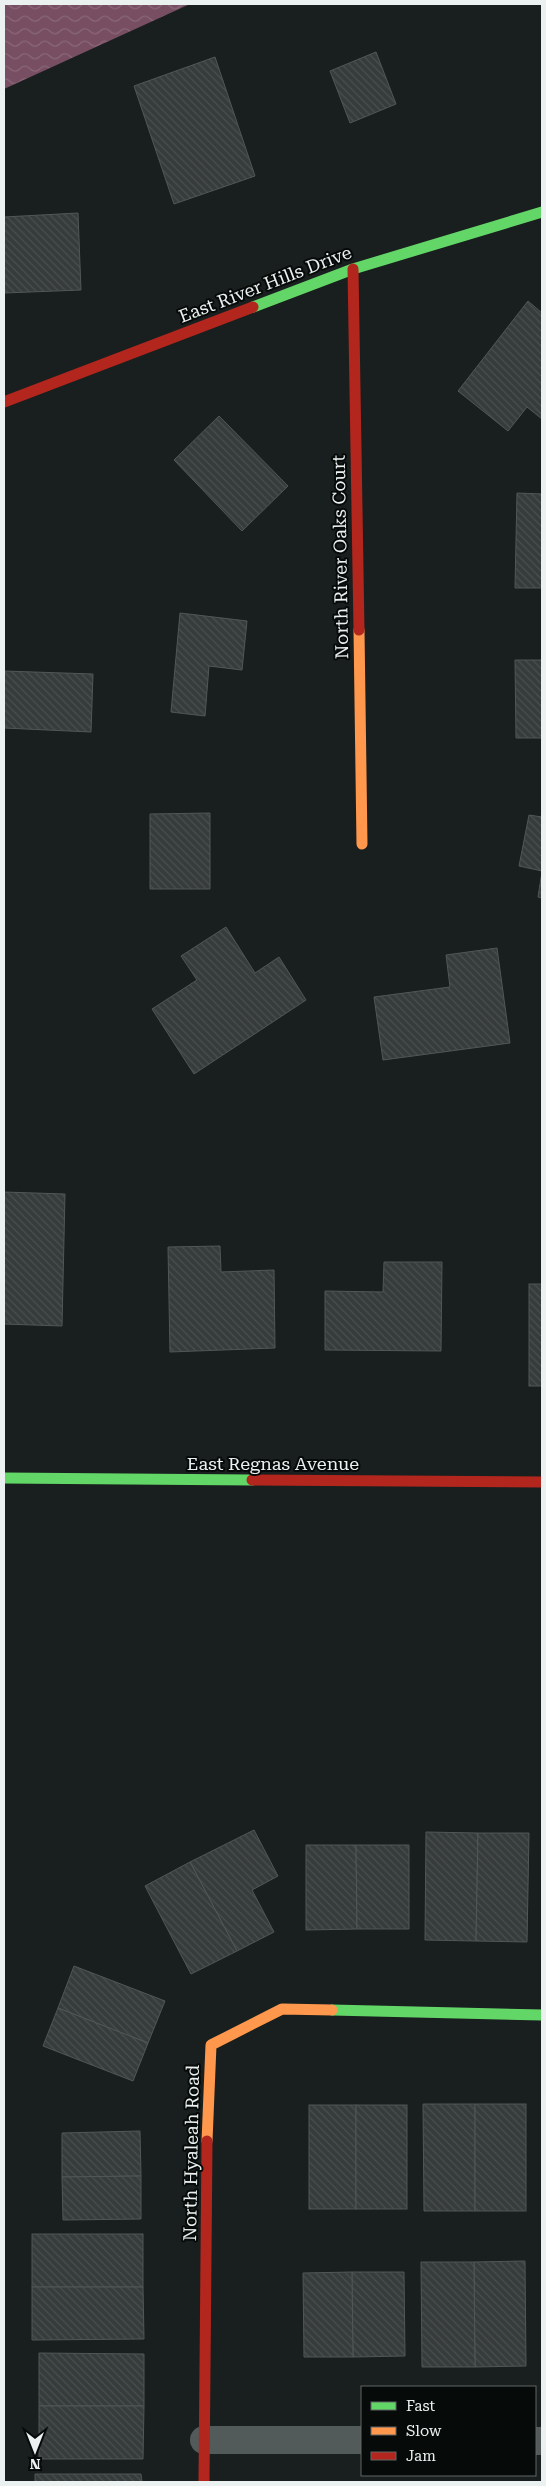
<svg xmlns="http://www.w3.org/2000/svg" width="546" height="2486" font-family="'Roboto Serif',serif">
<defs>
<pattern id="water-waves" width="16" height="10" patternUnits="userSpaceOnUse" patternTransform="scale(1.25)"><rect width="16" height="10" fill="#774e62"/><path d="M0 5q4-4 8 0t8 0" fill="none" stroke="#8a6879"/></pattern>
<pattern id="building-back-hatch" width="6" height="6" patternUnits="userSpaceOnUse" patternTransform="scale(1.25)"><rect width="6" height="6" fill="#363c3b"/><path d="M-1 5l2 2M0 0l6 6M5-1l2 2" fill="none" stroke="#4a4f4e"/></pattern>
</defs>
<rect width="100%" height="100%" fill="#191f1e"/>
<path fill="url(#water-waves)" d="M4,4H190L4,89Z"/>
<g fill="url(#building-back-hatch)" stroke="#515756">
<path d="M376,52L396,104L350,123L330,71Z"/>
<path d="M215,57L255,176L174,204L134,86Z"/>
<path d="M78,213L81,290L4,293V217Z"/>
<path d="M528,301L542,313V419L527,407L508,431L458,391Z"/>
<path d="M219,416L288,486L242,531L174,460Z"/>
<path d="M517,493L542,494V588H515Z"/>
<path d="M180,613L247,621L242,670L209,666L205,716L171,712Z"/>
<path d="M515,660H542V738H516Z"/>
<path d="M4,671L93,674L91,732L4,728Z"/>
<path d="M210,813V889H150V814Z"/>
<path d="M529,815L542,817V871L519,866Z"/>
<path d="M542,872V898L538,897Z"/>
<path d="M226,927L255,973L279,957L306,1000L194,1074L152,1009L197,980L181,956Z"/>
<path d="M497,948L510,1043L383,1060L374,997L450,987L446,955Z"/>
<path d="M4,1192L65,1194L62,1326L4,1324Z"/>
<path d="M220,1246L221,1272L274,1270L275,1348L170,1352L168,1247Z"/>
<path d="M384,1262H442L441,1351L325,1350V1291L383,1292Z"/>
<rect x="529" y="1284" width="13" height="102"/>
<path d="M254,1830L278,1876L252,1890L274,1932L237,1951L190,1862Z"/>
<path d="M426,1832L478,1833L476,1941L425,1940Z"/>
<path d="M478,1833H529L527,1942L476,1941Z"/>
<path d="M306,1845H356L357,1929L306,1930Z"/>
<path d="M356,1845H409V1929H357Z"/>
<path d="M190,1862L237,1951L191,1974L145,1886Z"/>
<path d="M74,1966L165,2001L148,2043L58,2008Z"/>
<path d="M58,2008L148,2043L133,2081L43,2046Z"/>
<path d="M423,2104H475V2211H424Z"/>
<rect x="475" y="2104" width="51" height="107"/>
<rect x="309" y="2105" width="47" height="104"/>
<rect x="356" y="2105" width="51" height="104"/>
<path d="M140,2131L141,2176L62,2177V2133Z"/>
<path d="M141,2176V2219L63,2220L62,2177Z"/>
<rect x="32" y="2234" width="111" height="53"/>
<path d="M525,2261L526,2366L475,2367L474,2262Z"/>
<path d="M421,2262H474L475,2367H422Z"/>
<path d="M352,2272H404L405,2356L353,2357Z"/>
<path d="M352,2272L353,2357H304L303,2273Z"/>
<path d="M32,2287H143L144,2339L32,2340Z"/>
<path d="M39,2353L144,2354V2406H39Z"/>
<path d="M39,2406H144L143,2459H39Z"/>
<path d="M35,2474H141L142,2482H35Z"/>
</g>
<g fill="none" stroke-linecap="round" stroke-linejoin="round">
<g stroke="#535b5a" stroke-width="28">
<path d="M204,2440H362"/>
<path d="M535,2441H542"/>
</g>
<g stroke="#63d668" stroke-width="11">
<path d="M253,307L353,269L542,212"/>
<path d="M4,1478L252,1480"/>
<path d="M332,2010L542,2015"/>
</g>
<g stroke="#ff974d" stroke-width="11">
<path d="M359,630L362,844"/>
<path d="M207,2141L211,2045L282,2009L332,2010"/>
</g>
<g stroke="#b3261e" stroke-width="11">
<path d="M353,269L359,630"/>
<path d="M4,402L253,307"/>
<path d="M252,1480L542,1482"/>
<path d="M204,2482L207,2141"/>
</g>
</g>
<g text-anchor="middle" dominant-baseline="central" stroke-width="4" stroke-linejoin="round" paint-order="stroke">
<g font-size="18" fill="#eaf1f0" stroke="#060a09">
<text transform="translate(265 284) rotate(-21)">East River Hills Drive</text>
<text transform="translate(340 557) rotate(-91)">North River Oaks Court</text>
<text x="273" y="1463">East Regnas Avenue</text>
<text transform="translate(191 2153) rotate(-89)">North Hyaleah Road</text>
</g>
</g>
<rect width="546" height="2486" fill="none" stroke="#eaf1f0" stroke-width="10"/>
<rect x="361" y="2386" width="175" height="90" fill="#060a09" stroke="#616665"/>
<rect x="371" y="2402" width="25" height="8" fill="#63d668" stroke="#616665"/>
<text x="406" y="2411" font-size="15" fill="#eaf1f0">Fast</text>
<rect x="371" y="2427" width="25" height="8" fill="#ff974d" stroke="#616665"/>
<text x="406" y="2436" font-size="15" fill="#eaf1f0">Slow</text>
<rect x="371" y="2452" width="25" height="8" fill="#b3261e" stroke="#616665"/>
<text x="406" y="2461" font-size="15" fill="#eaf1f0">Jam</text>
<g transform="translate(35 2451) rotate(180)" stroke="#060a09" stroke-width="4" paint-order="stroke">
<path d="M0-4L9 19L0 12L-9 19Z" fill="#eaf1f0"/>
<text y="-8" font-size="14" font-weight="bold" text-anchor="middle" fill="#eaf1f0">N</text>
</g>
</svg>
